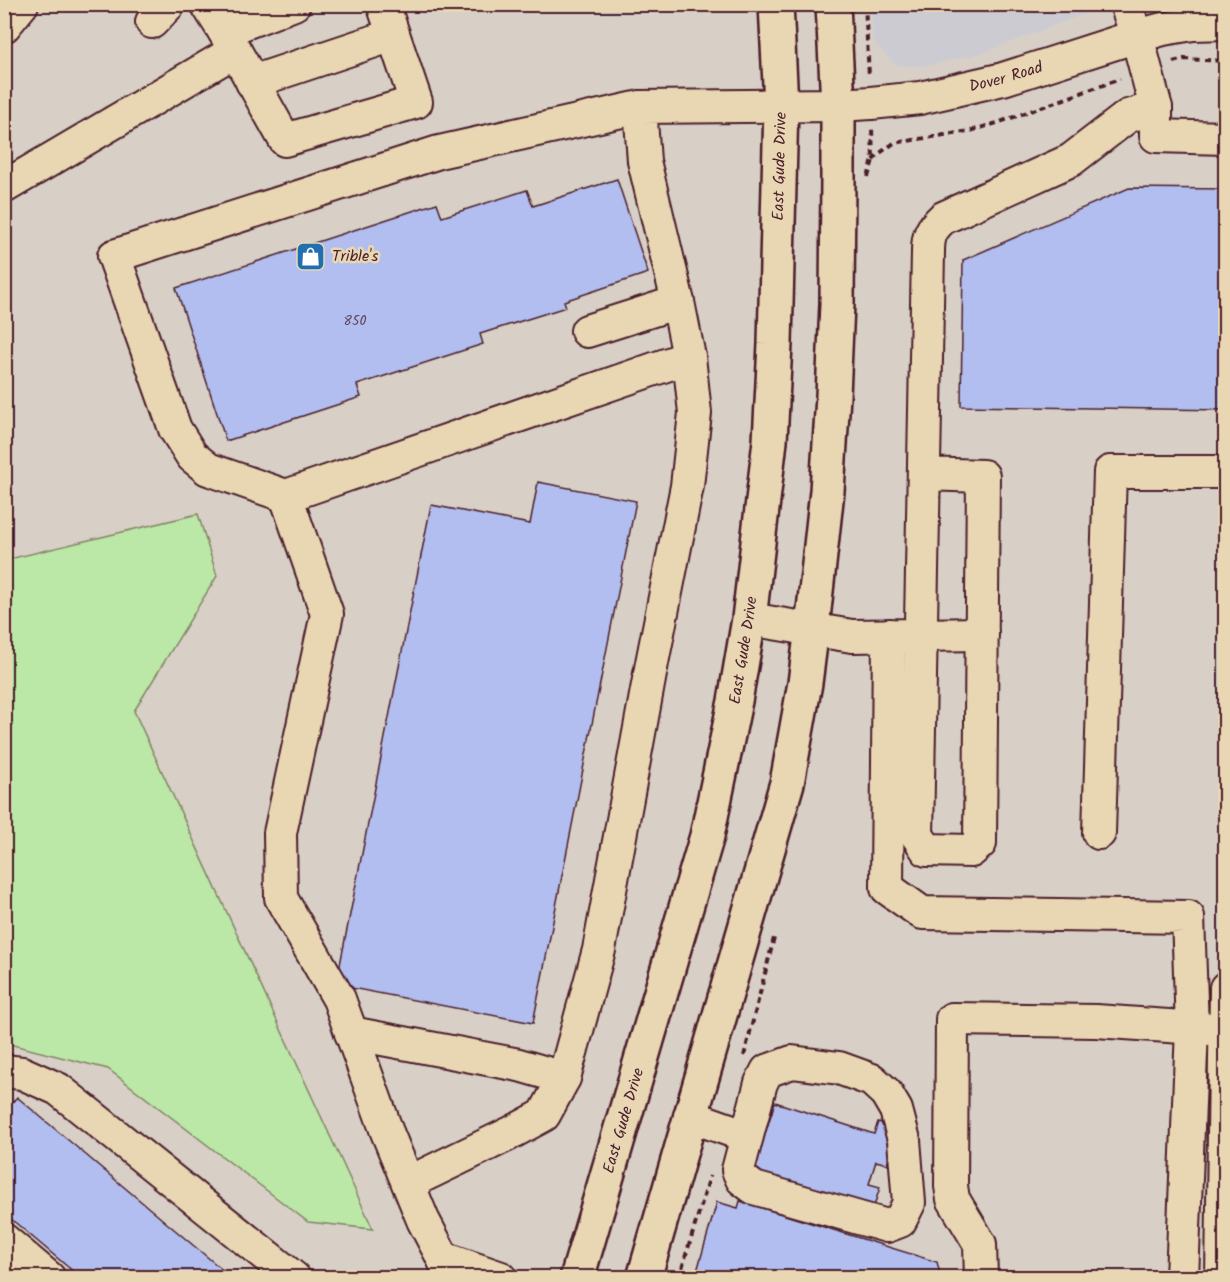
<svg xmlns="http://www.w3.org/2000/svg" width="1230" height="1282" font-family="Kalam,sans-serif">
<rect width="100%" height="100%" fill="#d8d0c6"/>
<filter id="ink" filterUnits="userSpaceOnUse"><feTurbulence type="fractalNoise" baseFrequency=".0167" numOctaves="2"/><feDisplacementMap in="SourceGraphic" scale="12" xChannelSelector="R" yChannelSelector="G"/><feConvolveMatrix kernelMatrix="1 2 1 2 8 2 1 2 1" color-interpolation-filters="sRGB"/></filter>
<g filter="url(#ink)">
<path fill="#cdcbd2" d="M871,5V4L1108,5L983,53L940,63L922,66H908L894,64L873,41Z"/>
<path fill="#bbe8a6" stroke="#828468" stroke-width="1.5" d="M198,514L217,576L134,711L373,1229L308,1222L108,1069L5,1043V560Z"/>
<g fill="#b2beef" stroke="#4a1f2b" stroke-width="1.5">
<path d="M617,179L648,273L564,301L566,307L480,334L483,344L357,385L361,397L226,441L176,288L437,203L442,217L527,190L533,206Z"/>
<path d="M1129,188L1226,189V410L961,406L963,260Z"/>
<path d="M538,482L636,501L533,1023L336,985L431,505L530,524Z"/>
<path d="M17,1097L225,1272L220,1278H81L4,1213V1112Z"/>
<path d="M775,1102L874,1134L878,1122L898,1128L887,1164L876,1161L869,1184L880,1187L872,1213L752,1176Z"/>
<path d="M740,1201L937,1262L941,1278H695L717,1202L738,1208Z"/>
</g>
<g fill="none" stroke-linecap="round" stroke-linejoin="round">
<defs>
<g id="minor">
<path d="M207,4L224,31L285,140L416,102L383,4"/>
<path d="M1126,4L1137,36L1156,108V136L1226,138"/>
<path d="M152,22L169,4"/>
<path d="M4,26L22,4"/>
<path d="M224,31L294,4"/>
<path d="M252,82L393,35"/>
<path id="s1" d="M640,107L644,161L678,302L689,357L286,496L208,469L192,456L175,429L114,256L439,152L640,107L838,105L871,103L920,98L1003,79L1137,36L1163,29L1193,24L1226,23"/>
<path d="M4,187L235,51"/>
<path d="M587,331L678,302"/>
<path d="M924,474L983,476L980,843L971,851L927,850L917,835L928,252C928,235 931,229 943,218L1071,160L1128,116L1156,108"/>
<path d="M286,496L327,614L280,833L281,898L339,999L387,1132L423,1220L443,1258L451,1278"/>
<path d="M749,619L852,636L982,634"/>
<path d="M889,635L887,888L922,913L1188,917L1192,1028L1182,1278"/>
<path d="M1099,833L1110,472H1226"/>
<path d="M351,1033L519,1065L564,1078"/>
<path d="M4,1071L22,1073L58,1089L294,1278"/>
<path d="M690,1116L747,1136L738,1170L742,1179L754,1188L887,1226L900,1221L909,1203L904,1140L896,1110L886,1093L872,1080L839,1068L792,1062L767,1071L761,1083L747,1136"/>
<path d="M408,1183L509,1134L544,1115L564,1078L599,950L652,663L687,486L695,413L689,357"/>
<path d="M4,1240L49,1278"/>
<path d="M443,1258L501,1278"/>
<path d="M981,1278L980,1244L953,1199L951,1186L952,1019L1096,1021L1226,1030"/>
<path d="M1222,1278L1226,988"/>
</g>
<g id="major">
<path id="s2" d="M577,1278L707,836L735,701L749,619L770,441L775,344L781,105L776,4"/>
<path d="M644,1278L787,783L805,683L812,628L827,491L833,396L837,304L838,178V105L833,4"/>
</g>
</defs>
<use href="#minor" stroke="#4a1f2b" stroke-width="36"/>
<use href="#major" stroke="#4a1f2b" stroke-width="38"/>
<g stroke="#4a1f2b" stroke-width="4" stroke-dasharray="6 4.5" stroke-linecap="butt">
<path d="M865,4L869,76"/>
<path d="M1173,62L1184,59L1226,61"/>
<path d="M873,160L880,153L894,143L970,131L997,123L1120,79"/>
<path d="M868,177L873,160L872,128"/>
<path d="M744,1056L774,938"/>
<path d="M679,1278L710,1176"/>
</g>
<use href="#minor" stroke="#e9d7b4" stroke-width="32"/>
<use href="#major" stroke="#e9d7b4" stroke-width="33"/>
</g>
</g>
<defs>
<symbol id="shop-square" viewBox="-11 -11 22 22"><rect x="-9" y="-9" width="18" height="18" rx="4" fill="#1f6fb2" stroke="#e9d7b4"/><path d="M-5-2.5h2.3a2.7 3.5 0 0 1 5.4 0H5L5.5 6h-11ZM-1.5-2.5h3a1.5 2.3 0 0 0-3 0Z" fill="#fff"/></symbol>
</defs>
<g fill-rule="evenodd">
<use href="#shop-square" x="294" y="240" width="33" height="33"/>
</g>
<g text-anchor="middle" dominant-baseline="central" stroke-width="5" stroke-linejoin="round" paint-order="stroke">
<g font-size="14" fill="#64475c">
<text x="355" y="321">850</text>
</g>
<g font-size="16" fill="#4a1f2b" stroke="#e9d7b4">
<text stroke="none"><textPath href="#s1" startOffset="1916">Dover Road</textPath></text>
<text stroke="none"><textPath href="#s2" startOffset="1136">East Gude Drive</textPath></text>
<text stroke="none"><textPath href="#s2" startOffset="650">East Gude Drive</textPath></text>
<text stroke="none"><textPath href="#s2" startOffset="164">East Gude Drive</textPath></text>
</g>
<g font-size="16" fill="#4a1f2b" stroke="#e9d7b4" text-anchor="start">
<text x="332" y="256">Trible's</text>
</g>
</g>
<rect width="1230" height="1282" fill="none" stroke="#e9d7b4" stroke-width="24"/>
<rect x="12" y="12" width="1206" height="1258" fill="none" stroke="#4a1f2b" stroke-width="2" filter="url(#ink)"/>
</svg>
